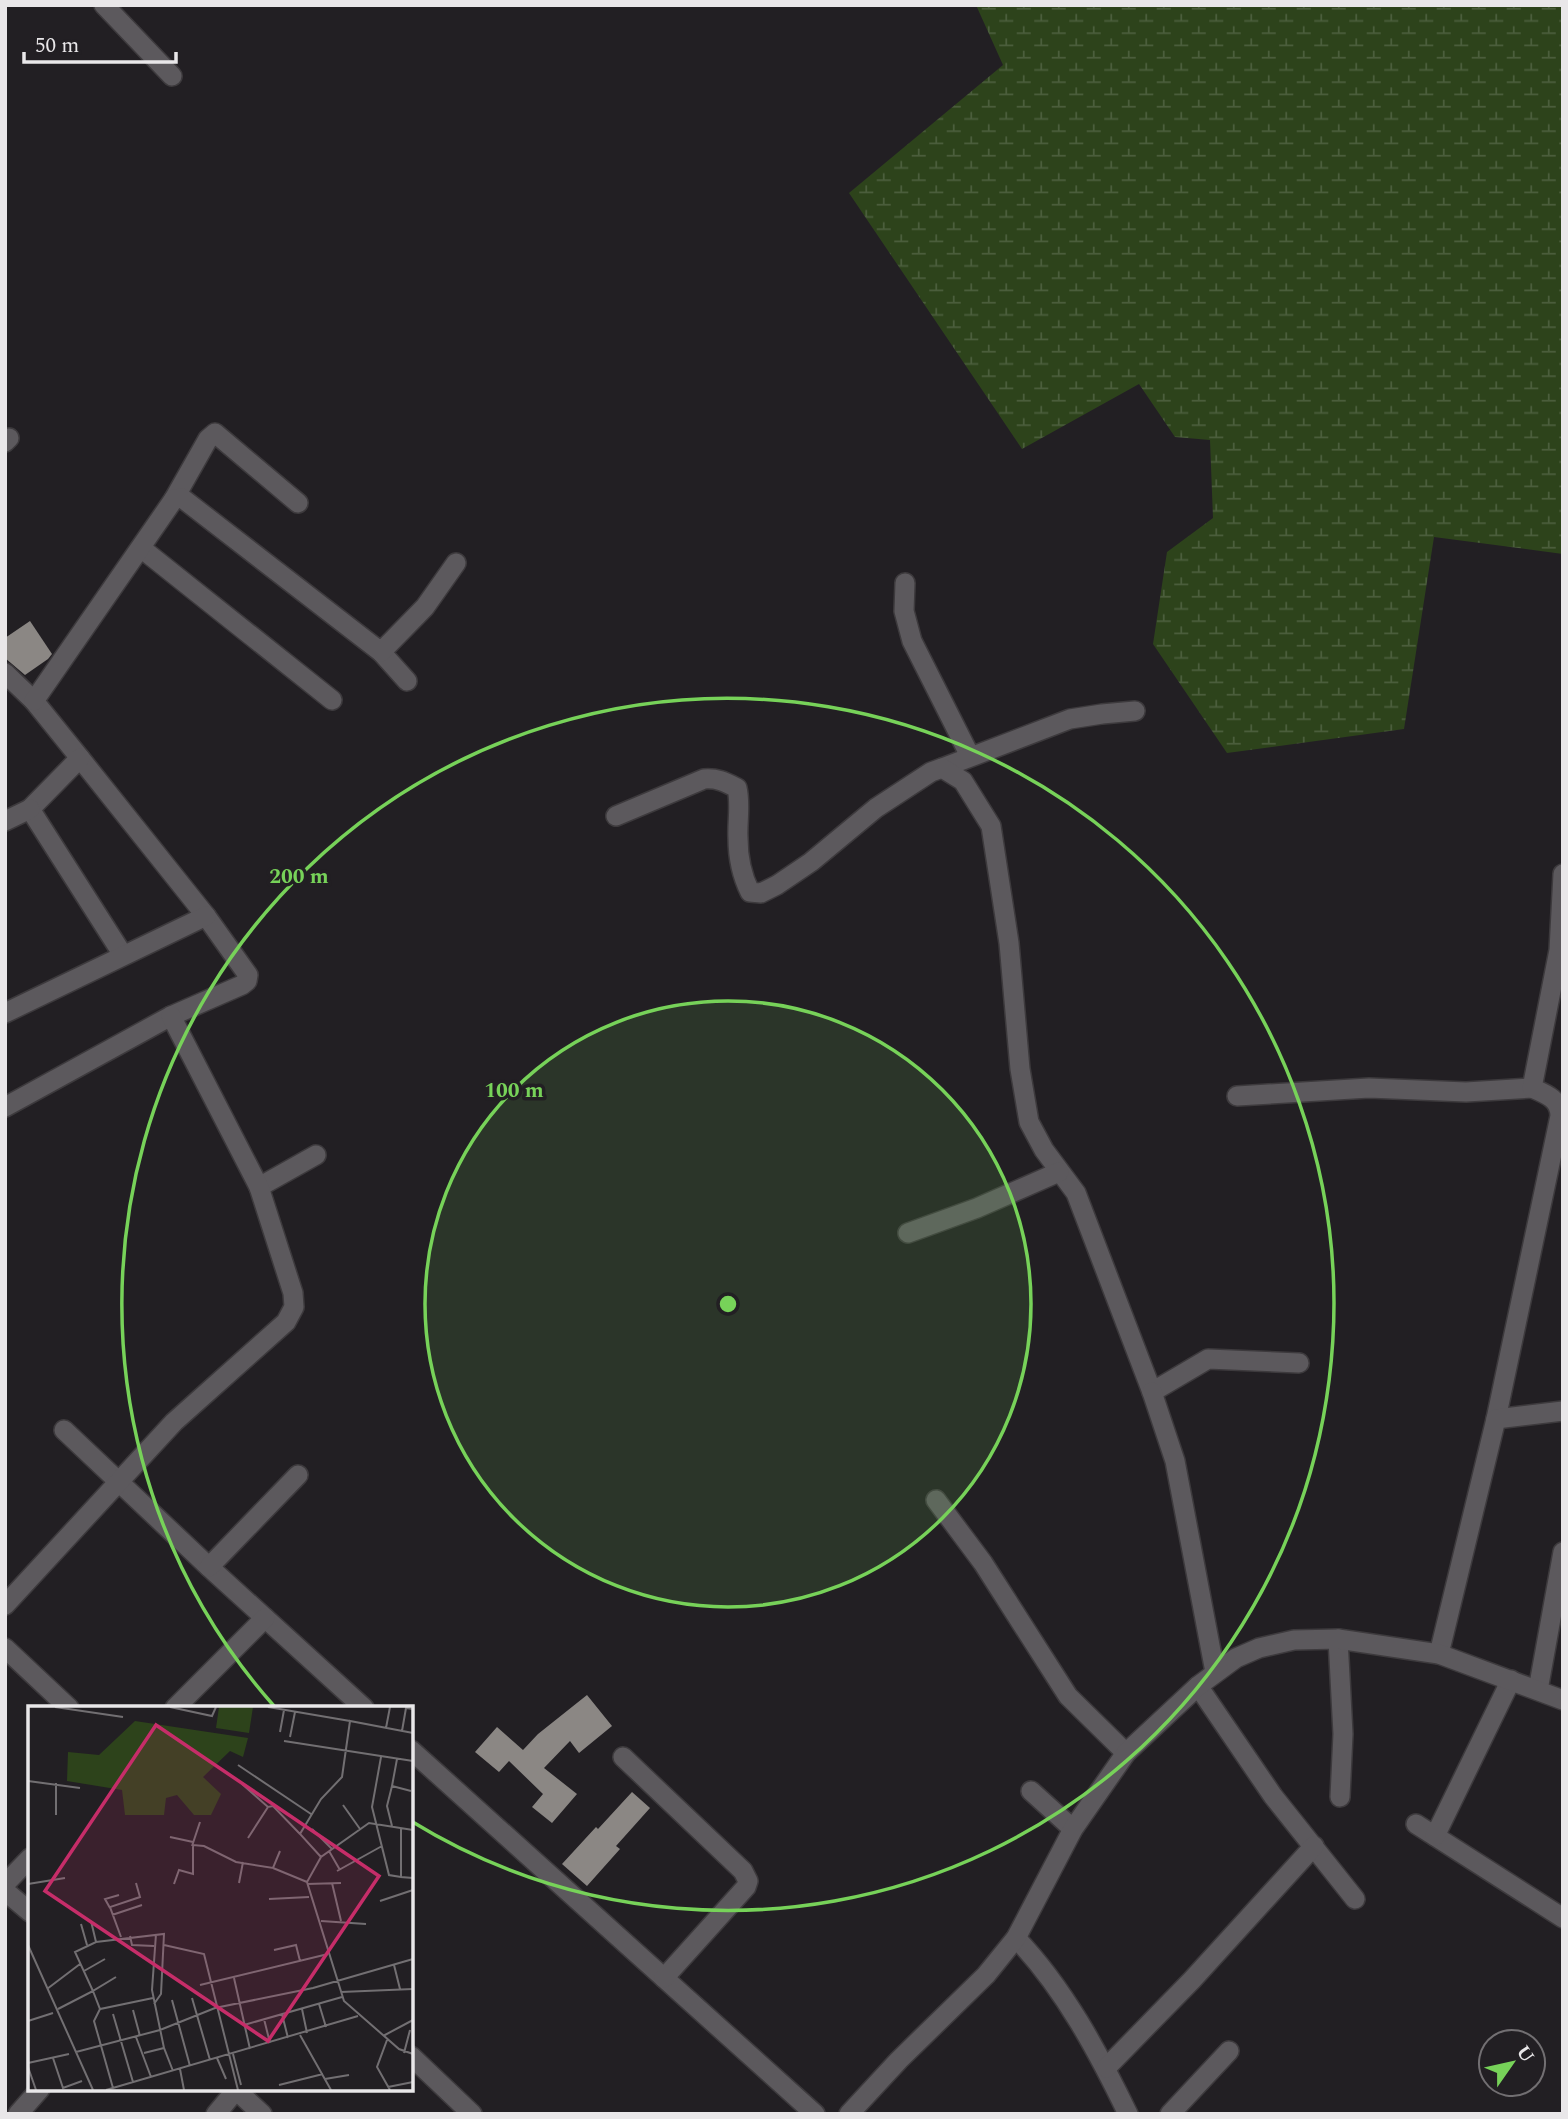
<svg xmlns="http://www.w3.org/2000/svg" width="1568" height="2119" font-family="Spectral,serif">
<defs>
<pattern id="wetland-marsh" width="20" height="14" patternUnits="userSpaceOnUse" patternTransform="scale(1.75)"><rect width="20" height="14" fill="#2d431b"/><path d="M1 5h8M5 5V1M11 12h8M15 12V8" fill="none" stroke="#4b5e3c"/></pattern>
</defs>
<rect width="100%" height="100%" fill="#221f23"/>
<path fill="url(#wetland-marsh)" d="M976,5H1563V554L1434,537L1404,729L1227,753L1153,644L1167,552L1213,518L1210,440L1175,437L1139,384L1022,449L849,193L1003,65Z"/>
<g fill="#8b8784">
<path d="M30,621L52,654L48,659L25,675L5,658V638Z"/>
<path d="M587,1695L612,1726L579,1753L570,1741L544,1768L577,1794L552,1823L532,1807L543,1794L509,1761L499,1772L475,1752L497,1727L523,1750L538,1734Z"/>
<path d="M632,1792L650,1808L616,1846L620,1849L587,1886L562,1864L596,1827L598,1829Z"/>
</g>
<g fill="none" stroke-linecap="round" stroke-linejoin="round">
<defs>
<g id="minor">
<path d="M104,5L172,76"/>
<path d="M5,442L9,438"/>
<path d="M174,499L208,439L215,433L298,503"/>
<path d="M141,548L332,700"/>
<path d="M905,583L904,611L912,641L970,756"/>
<path d="M381,652L407,681"/>
<path d="M5,673L34,701L80,758L206,916L248,975L247,981L242,985L171,1016L5,1107"/>
<path d="M34,701L174,499L182,498L381,652L425,607L456,563"/>
<path d="M80,758L30,809L123,955"/>
<path d="M942,768L1070,719L1102,714L1135,711"/>
<path d="M616,816L704,779C718,778 725,782 737,788C741,805 737,822 738,838C738,857 742,876 750,892L761,893L777,885L811,862L876,808L931,772L942,768L963,781L991,826L1009,943L1020,1069L1029,1122L1044,1150L1076,1193L1152,1392L1208,1359L1299,1363"/>
<path d="M5,821L30,809"/>
<path d="M5,1013L206,916"/>
<path d="M1237,1096L1369,1088L1466,1092L1532,1088"/>
<path d="M259,1187L316,1155"/>
<path d="M908,1233L977,1208L1059,1172"/>
<path d="M1152,1392L1175,1461L1215,1672"/>
<path d="M1496,1419L1560,1116C1560,1099 1546,1094 1532,1088L1559,950L1563,874"/>
<path d="M64,1430L209,1567L364,1708"/>
<path d="M936,1500L983,1563L1068,1696L1126,1753"/>
<path d="M209,1567L298,1475"/>
<path d="M5,1605L174,1422L286,1322L294,1307L293,1293L259,1187L171,1016"/>
<path d="M1338,1639L1343,1734L1340,1797"/>
<path d="M1439,1654L1496,1419L1563,1411"/>
<path d="M1198,1686L1273,1796L1355,1899"/>
<path d="M1538,1690L1563,1552"/>
<path d="M175,1708L265,1618"/>
<path d="M411,1750L815,2114"/>
<path d="M623,1757L743,1871L748,1881L746,1887L664,1978"/>
<path d="M1031,1791L1073,1829"/>
<path d="M1416,1824L1563,1918"/>
<path d="M1435,1836L1511,1680"/>
<path d="M5,1884L30,1858"/>
<path d="M5,1891L30,1912"/>
<path d="M1016,1938C1064,1988 1098,2052 1128,2114"/>
<path d="M1106,2068L1192,1980L1314,1846"/>
<path d="M235,2089L262,2114"/>
<path d="M18,2114L40,2089"/>
<path d="M216,2114L236,2090"/>
<path d="M849,2114L899,2060L986,1975L1016,1938L1073,1829L1126,1753L1198,1686L1236,1658L1259,1648L1294,1640L1338,1639L1439,1654L1563,1700"/>
<path d="M1170,2114L1229,2051"/>
</g>
<g id="tertiary">
<path d="M5,1648L69,1708"/>
<path d="M411,2056L472,2114"/>
</g>
</defs>
<use href="#minor" stroke="#3d3a3d" stroke-width="22"/>
<use href="#tertiary" stroke="#3d3a3d" stroke-width="22"/>
<use href="#minor" stroke="#5c595d" stroke-width="19"/>
<use href="#tertiary" stroke="#5c595d" stroke-width="19"/>
</g>
<circle cx="728" cy="1304" r="303" fill="#77d259" fill-opacity=".12"/>
<g fill="none" stroke="#77d259" stroke-width="3.5">
<circle cx="728" cy="1304" r="303"/>
<path d="M274 1706A606 606 0 1 1 411 1821"/>
</g>
<g transform="translate(28 1706)">
<rect width="385" height="385" fill="#221f23"/>
<path d="M191,1H225L221,27L188,22ZM107,15L220,32L215,51L202,45L175,71L193,88L183,109H166L149,89L138,92L136,109H97L94,84L39,75L40,46L71,49Z" fill="#2d431b"/>
<path fill="none" stroke="#726f72" stroke-width="2" d="M27,1L95,11M142,1L184,10L188,1M240,1L322,15M358,22L362,1M374,25L378,2L385,3M252,26L256,4M262,31L267,6M256,35L385,55M353,51L344,101L361,169L373,171M369,53L364,80L383,85M210,59L283,108M0,75L52,82M28,77V109M214,78L240,101L245,100L272,128M364,80L359,100L364,120M315,99L332,123M373,122V171L385,172M284,123L304,143M385,124L341,117L293,151L279,176L316,295L371,343L385,348M142,131L165,136M220,132L240,101M164,140L172,116M301,145L312,164M293,151L272,128L293,93L314,71L322,15L385,27M245,162L279,176M309,165L354,140M211,177L215,156M304,177L313,215M0,178L37,172M146,178L151,164L165,168V139L176,140L208,156L245,162L252,145M279,178L313,177M241,193L281,191M352,195L385,184M82,202L77,193L91,189M84,209L114,199M63,215L68,236M293,215L338,218M53,218L59,239M128,228L124,284L136,342M102,230L104,239L126,240M93,231L82,201L112,191L108,177M0,239L65,384M136,239L176,248L210,384M246,244L268,239L272,255M366,259L372,283M56,265L77,253M88,271L65,285L72,303L125,292M206,272L222,343M172,279L300,248M19,283L52,258M313,286L385,283M164,292L182,354M144,294L162,360M291,298L298,321M30,303L65,285L47,246L68,236L136,228L133,288L126,298M72,303L66,315L85,382M274,303L279,327M105,304L112,330M85,308L105,376M254,308L260,332M236,313L242,337M0,315L25,307M216,319L314,291M272,329L303,384M355,330L385,314M108,331L123,371M359,334L349,361L362,384M48,346L132,324L187,302L285,282L385,253M116,347L136,342L145,365M376,347L382,324M205,348L213,379M25,352L35,382L54,375M189,352L198,373M0,357L41,348M0,361L8,384M152,363L156,384M297,373L321,369M251,379L295,368M360,381L385,376M78,384L330,310"/>
<path fill="#c62d69" fill-opacity="0.15" stroke="#c62d69" stroke-width="3.5" d="M128,19L351,170L240,335L17,185Z"/>
<rect width="385" height="385" fill="none" stroke="#e9e7e9" stroke-width="3.5"/>
</g>
<circle cx="728" cy="1304" r="10" fill="#77d259" stroke="#221f23" stroke-width="3.5"/>
<g font-size="21" text-anchor="middle" font-weight="bold" fill="#77d259" stroke="#221f23" stroke-width="7" stroke-linejoin="round" paint-order="stroke">
<text x="299" y="883">200 m</text>
<text x="514" y="1097">100 m</text>
</g>
<rect width="1568" height="2119" fill="none" stroke="#e9e7e9" stroke-width="14"/>
<g transform="translate(1512 2063) rotate(56)"><circle r="33" fill="#221f23" stroke="#726f72" stroke-width="2"/>
<path d="M0-5L12 26L0 18L-12 26Z" fill="#77d259"/>
<text y="-10" font-size="19" font-weight="bold" text-anchor="middle" fill="#e9e7e9">U</text>
</g>
<path d="M24 52v10h152v-10" fill="none" stroke="#e9e7e9" stroke-width="3.5"/>
<text x="35" y="52" font-size="21" fill="#e9e7e9" stroke="#221f23" stroke-width="5" paint-order="stroke">50 m</text>
</svg>
